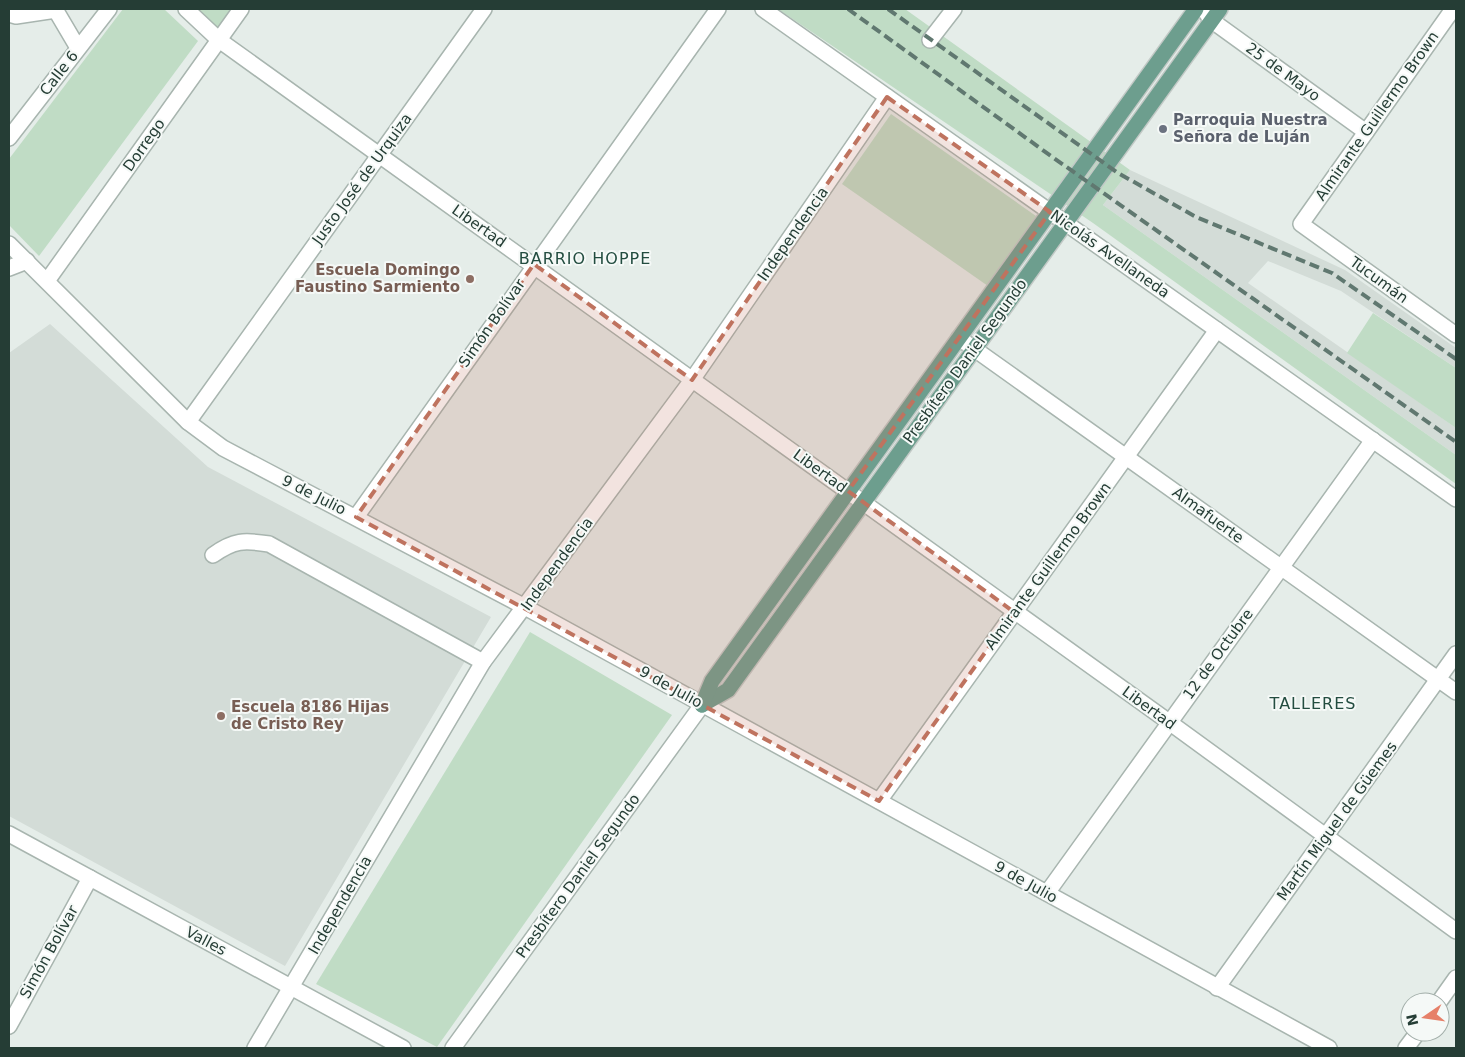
<svg xmlns="http://www.w3.org/2000/svg" width="1465" height="1057" font-family="'DejaVu Sans',sans-serif">
<rect width="100%" height="100%" fill="#e5ede9"/>
<g fill="#d3dcd7">
<path d="M1130,170L1345,270L1456,348V368L1341,291L1268,261L1248,283L1456,428V455L1103,205Z"/>
<path d="M50,324L208,467L491,617L285,966L9,816V353Z"/>
</g>
<g fill="#c0dcc5">
<path d="M123,9H164L198,41L39,256L9,225V159Z"/>
<path d="M196,9H234L218,30Z"/>
<path d="M778,9H905L1130,170L1103,205L1456,455V484L1093,223Z"/>
<path d="M891,114L1036,216L988,286L842,184Z"/>
<path d="M1373,313L1456,368V428L1347,353Z"/>
<path d="M530,632L672,715L437,1047L316,984Z"/>
</g>
<g fill="none" stroke-linecap="round" stroke-linejoin="round">
<defs>
<g id="minor">
<path d="M55,9L78,48"/>
<path d="M186,9L219,40L1169,722L1456,931"/>
<path d="M763,9L1456,499"/>
<path d="M1204,9L1211,20L1366,132"/>
<path d="M1453,9L1301,224L1456,335"/>
<path d="M9,14L16,16L56,10"/>
<path d="M930,40L954,9"/>
<path d="M9,138L109,9"/>
<path d="M9,244L188,422L223,448L525,607L1329,1048"/>
<path d="M9,268L27,261"/>
<path d="M47,281L241,9"/>
<path d="M959,338L1456,692"/>
<path d="M188,422L484,9"/>
<path d="M356,517L718,9"/>
<path d="M213,555C234,540 244,540 269,544L483,662"/>
<path d="M879,801L1217,330"/>
<path d="M9,834L403,1048"/>
<path d="M1047,893L1373,440"/>
<path d="M1217,988L1456,654"/>
<path d="M1439,1002L1456,978"/>
<path d="M9,1026L90,878"/>
<path d="M255,1048L483,662L692,380L887,97"/>
<path d="M453,1048L702,705"/>
<path d="M1406,1048L1418,1032"/>
</g>
<g id="major">
<path d="M702,705L728,690L1220,9"/>
<path d="M702,705L712,681L1196,9"/>
</g>
</defs>
<use href="#minor" stroke="#a8b5af" stroke-width="18"/>
<use href="#major" stroke="#c2c9c6" stroke-width="18"/>
<use href="#minor" stroke="#fff" stroke-width="15"/>
<use href="#major" stroke="#6d9e8e" stroke-width="15"/>
<g stroke="#607870" stroke-width="4" stroke-dasharray="10 5" stroke-linecap="butt">
<path d="M848,9L1051,156L1456,442"/>
<path d="M888,9L1118,173L1196,217L1332,273L1456,359"/>
</g>
</g>
<path fill="#bf735f" fill-opacity="0.2" stroke="#bf735f" stroke-width="4" stroke-dasharray="10 6" stroke-linejoin="round" d="M887,97L1050,212L848,491L1014,612L879,801L356,517L534,264L692,380Z"/>
<circle fill="#6b7280" stroke="#f5f9f7" stroke-width="2" cx="1163" cy="129" r="5"/>
<g fill="#8d6e63" stroke="#f5f9f7" stroke-width="2">
<circle cx="470" cy="279" r="5"/>
<circle cx="221" cy="716" r="5"/>
</g>
<g text-anchor="middle" dominant-baseline="central" stroke-width="4" stroke-linejoin="round" paint-order="stroke">
<g font-size="15" fill="#253d35" stroke="#f5f9f7">
<text transform="translate(1283 72) rotate(36)">25 de Mayo</text>
<text transform="translate(59 73) rotate(-52)">Calle 6</text>
<text transform="translate(1377 116) rotate(-55)">Almirante Guillermo Brown</text>
<text transform="translate(144 145) rotate(-55)">Dorrego</text>
<text transform="translate(362 179) rotate(-54)">Justo José de Urquiza</text>
<text transform="translate(479 226) rotate(35)">Libertad</text>
<text transform="translate(793 234) rotate(-55)">Independencia</text>
<text transform="translate(1110 254) rotate(35)">Nicolás Avellaneda</text>
<text transform="translate(1379 280) rotate(36)">Tucumán</text>
<text transform="translate(492 323) rotate(-55)">Simón Bolívar</text>
<text transform="translate(965 361) rotate(-54)">Presbítero Daniel Segundo</text>
<text transform="translate(820 471) rotate(36)">Libertad</text>
<text transform="translate(314 495) rotate(27)">9 de Julio</text>
<text transform="translate(1208 515) rotate(36)">Almafuerte</text>
<text transform="translate(557 564) rotate(-54)">Independencia</text>
<text transform="translate(1048 566) rotate(-54)">Almirante Guillermo Brown</text>
<text transform="translate(1218 654) rotate(-54)">12 de Octubre</text>
<text transform="translate(671 687) rotate(29)">9 de Julio</text>
<text transform="translate(1149 708) rotate(36)">Libertad</text>
<text transform="translate(1337 821) rotate(-54)">Martín Miguel de Güemes</text>
<text transform="translate(578 876) rotate(-54)">Presbítero Daniel Segundo</text>
<text transform="translate(1026 882) rotate(29)">9 de Julio</text>
<text transform="translate(340 905) rotate(-60)">Independencia</text>
<text transform="translate(206 941) rotate(28)">Valles</text>
<text transform="translate(49 952) rotate(-61)">Simón Bolívar</text>
</g>
<g font-size="15" font-weight="bold" fill="#5b616d" stroke="#f5f9f7" text-anchor="start">
<text x="1173" y="120">Parroquia Nuestra<tspan x="1173" dy="17">Señora de Luján</tspan></text>
</g>
<g font-size="15" font-weight="bold" fill="#785e54" stroke="#f5f9f7" text-anchor="end">
<text x="460" y="270">Escuela Domingo<tspan x="460" dy="17">Faustino Sarmiento</tspan></text>
<text x="231" y="707" text-anchor="start">Escuela 8186 Hijas<tspan x="231" dy="17">de Cristo Rey</tspan></text>
</g>
<g font-size="16" letter-spacing="1" fill="#234d40" stroke="#f5f9f7">
<text x="585" y="258">BARRIO HOPPE</text>
<text x="1313" y="703">TALLERES</text>
</g>
</g>
<rect width="1465" height="1057" fill="none" stroke="#253d35" stroke-width="20"/>
<g transform="translate(1425 1017) rotate(257)"><circle r="24" fill="#f5f9f7" stroke="#a2aea9"/>
<path d="M0-4L9 19L0 12L-9 19Z" fill="#e68069"/>
<text y="-8" font-size="14" font-weight="bold" text-anchor="middle" fill="#253d35">N</text>
</g>
</svg>
